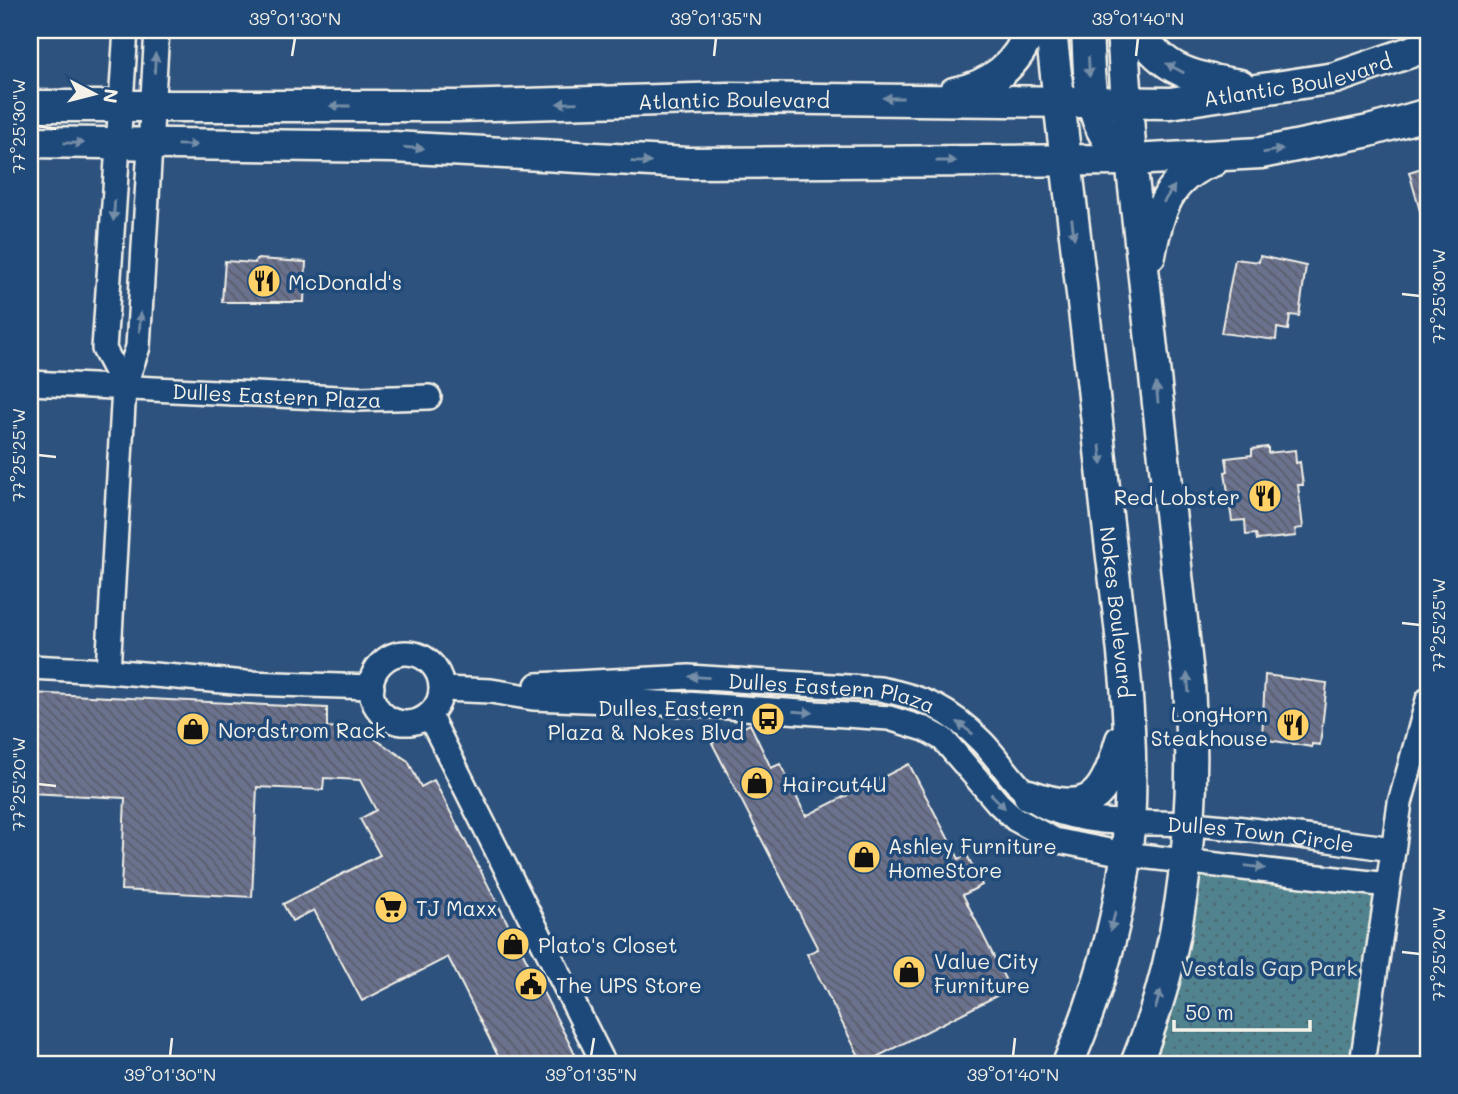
<svg xmlns="http://www.w3.org/2000/svg" width="1458" height="1094" font-family="Mali,sans-serif">
<defs>
<pattern id="park-dots" width="8" height="8" patternUnits="userSpaceOnUse" patternTransform="scale(1.75)"><rect width="8" height="8" fill="#51838e"/><path d="M2 2h.1M6 6h.1" fill="none" stroke="#4e6b71" stroke-width="1.8" stroke-linecap="round"/></pattern>
<pattern id="building-back-hatch" width="6" height="6" patternUnits="userSpaceOnUse" patternTransform="scale(1.75)"><rect width="6" height="6" fill="#6b728e"/><path d="M-1 5l2 2M0 0l6 6M5-1l2 2" fill="none" stroke="#5a5d6a"/></pattern>
</defs>
<rect width="100%" height="100%" fill="#2e527e"/>
<filter id="ink" filterUnits="userSpaceOnUse"><feTurbulence type="fractalNoise" baseFrequency=".0143" numOctaves="2"/><feDisplacementMap in="SourceGraphic" scale="14" xChannelSelector="R" yChannelSelector="G"/><feConvolveMatrix kernelMatrix="1 2 1 2 8 2 1 2 1" color-interpolation-filters="sRGB"/></filter>
<g filter="url(#ink)">
<path fill="url(#park-dots)" stroke="#a2babb" stroke-width="2" d="M1187,860L1388,885L1362,1064H1136Z"/>
<g fill="url(#building-back-hatch)" stroke="#f4f1e8" stroke-width="2">
<path d="M1428,166V224L1424,225L1409,172Z"/>
<path d="M1260,256L1306,266L1299,316L1290,315L1288,330L1277,328L1276,340L1221,333L1235,259L1259,262Z"/>
<path d="M256,259L306,262L304,302H222L225,261L255,263Z"/>
<path d="M1268,447V453L1295,450L1296,463L1300,462L1303,485H1298L1303,528L1295,529L1296,536L1257,540L1256,534L1246,535L1245,520L1232,521L1225,472L1228,471L1226,458L1252,455V449Z"/>
<path d="M1265,675L1327,683L1320,745L1312,744V747L1262,739Z"/>
<path d="M30,693L327,708V727L360,729L408,761L421,787L434,780L580,1064H502L448,957L362,1001L314,910L292,921L283,904L380,855L360,819L376,810L360,780L324,778L323,790L257,787L252,897L121,890L125,798L30,793Z"/>
<path d="M750,724L771,768L780,764L806,816L909,764L959,859L967,855L982,885L963,895L1010,989L863,1064L807,954L818,949L712,743Z"/>
</g>
<g fill="none" stroke-linecap="round" stroke-linejoin="round">
<defs>
<g id="minor">
<path d="M157,30L138,347L124,387L108,671L246,683L372,687"/>
<path id="s1" d="M30,383L359,399L429,397"/>
<path d="M124,387L104,349L126,30"/>
<circle cx="406" cy="688" r="35"/>
<path d="M30,667L108,671"/>
<path id="s2" d="M537,685L689,677L880,689C923,697 951,710 982,742C1003,763 1021,798 1050,809C1095,827 1144,821 1192,824C1259,829 1326,840 1393,849"/>
<path d="M442,689L491,691L533,698L686,704L889,718L925,729L943,739L998,803L1015,819L1054,840L1124,854L1388,885"/>
<path d="M429,715L604,1064"/>
<path d="M1362,1064L1400,803L1428,700"/>
</g>
<g id="major">
<path id="s3" d="M1051,30C1068,186 1089,341 1105,497C1116,599 1133,701 1130,803C1128,891 1102,984 1068,1064"/>
<path d="M1087,30C1090,75 1085,135 1131,160"/>
<path d="M1122,30L1131,160L1189,683C1197,812 1186,943 1136,1064"/>
<path d="M1137,30C1165,73 1193,77 1240,85"/>
<path d="M954,93C990,86 1018,65 1030,30"/>
<path id="s4" d="M30,106H457L728,98L1170,103L1335,78L1428,46"/>
<path d="M30,142L393,147L687,163L1131,160L1261,153L1369,131L1428,114"/>
<path d="M1150,255C1158,212 1168,176 1213,161"/>
<path d="M1029,795C1090,817 1105,798 1121,740"/>
</g>
</defs>
<use href="#minor" stroke="#f4f1e8" stroke-width="28"/>
<use href="#major" stroke="#f4f1e8" stroke-width="35"/>
<use href="#minor" stroke="#1f4a7a" stroke-width="23"/>
<use href="#major" stroke="#1f4a7a" stroke-width="30"/>
</g>
<defs><path id="oneway-solid" d="M-6-.8H1V-3.2L6.5 0L1 3.2V.8H-6Z" transform="scale(1.75)"/></defs>
<g fill="#748da6">
<use href="#oneway-solid" transform="translate(155 63) rotate(-87)"/>
<use href="#oneway-solid" transform="translate(1089 67) rotate(87)"/>
<use href="#oneway-solid" transform="translate(1175 68) rotate(-152)"/>
<use href="#oneway-solid" transform="translate(893 98) rotate(-180)"/>
<use href="#oneway-solid" transform="translate(567 103) rotate(178)"/>
<use href="#oneway-solid" transform="translate(340 106) rotate(180)"/>
<use href="#oneway-solid" transform="translate(74 143) rotate(1)"/>
<use href="#oneway-solid" transform="translate(187 145) rotate(1)"/>
<use href="#oneway-solid" transform="translate(414 148) rotate(3)"/>
<use href="#oneway-solid" transform="translate(1273 151) rotate(-10)"/>
<use href="#oneway-solid" transform="translate(946 161)"/>
<use href="#oneway-solid" transform="translate(641 162) rotate(2)"/>
<use href="#oneway-solid" transform="translate(1169 194) rotate(-56)"/>
<use href="#oneway-solid" transform="translate(114 211) rotate(94)"/>
<use href="#oneway-solid" transform="translate(1073 229) rotate(83)"/>
<use href="#oneway-solid" transform="translate(140 322) rotate(-86)"/>
<use href="#oneway-solid" transform="translate(1157 393) rotate(-96)"/>
<use href="#oneway-solid" transform="translate(1101 455) rotate(84)"/>
<use href="#oneway-solid" transform="translate(699 677) rotate(-177)"/>
<use href="#oneway-solid" transform="translate(1188 683) rotate(-95)"/>
<use href="#oneway-solid" transform="translate(803 712) rotate(4)"/>
<use href="#oneway-solid" transform="translate(965 728) rotate(-142)"/>
<use href="#oneway-solid" transform="translate(998 801) rotate(46)"/>
<use href="#oneway-solid" transform="translate(1255 867) rotate(7)"/>
<use href="#oneway-solid" transform="translate(1113 921) rotate(104)"/>
<use href="#oneway-solid" transform="translate(1158 1000) rotate(-74)"/>
</g>
</g>
<path fill="none" stroke="#f4f1e8" stroke-width="2.5" d="M292,56L295,38M714,56L716,38M1136,56L1138,38M38,126L56,129M1402,294L1420,296M38,455L56,457M1402,623L1420,625M38,784L56,786M1402,952L1420,954M170,1056L172,1038M591,1056L594,1038M1013,1056L1015,1038"/>
<defs>
<symbol id="restaurant-disc" viewBox="-11 -11 22 22"><circle r="9.5" fill="#ffd166" stroke="#1f4a7a"/><path d="M-5-6h1v4h1v-4h1v4h1v-4h1v5L-1.5 .5V6h-2V.5L-5-1ZM5-6V6H3V1.5H1.5Q1.5-4 5-6Z" fill="#111"/></symbol>
<symbol id="bus-disc" viewBox="-11 -11 22 22"><circle r="9.5" fill="#ffd166" stroke="#1f4a7a"/><path d="M-5-6H5V4H4V6H2V4H-2V6H-4V4H-5ZM-3.5-4V0h7V-4ZM-3.5 1.2v1.5H-2V1.2ZM2 1.2v1.5H3.5V1.2Z" fill="#111"/></symbol>
<symbol id="shop-disc" viewBox="-11 -11 22 22"><circle r="9.5" fill="#ffd166" stroke="#1f4a7a"/><path d="M-5-2.5h2.3a2.7 3.5 0 0 1 5.4 0H5L5.5 6h-11ZM-1.5-2.5h3a1.5 2.3 0 0 0-3 0Z" fill="#111"/></symbol>
<symbol id="supermarket-disc" viewBox="-11 -11 22 22"><circle r="9.5" fill="#ffd166" stroke="#1f4a7a"/><path d="M-6-5.5h2.5l.6 2H6L4.5 2H-2.5L-4.4-4H-6ZM-1.5 3.2a1.3 1.3 0 1 0 .1 0ZM3 3.2a1.3 1.3 0 1 0 .1 0Z" fill="#111"/></symbol>
<symbol id="civic-disc" viewBox="-11 -11 22 22"><circle r="9.5" fill="#ffd166" stroke="#1f4a7a"/><path d="M-.6-6.5H3V-4.5H.6V-3L4-1V1h2V6H-6V1h2V-1L-.6-3ZM-1.2 2.5V6h2.4V2.5Z" fill="#111"/></symbol>
</defs>
<g fill-rule="evenodd">
<use href="#restaurant-disc" x="245" y="262" width="38" height="38"/>
<use href="#restaurant-disc" x="1246" y="477" width="38" height="38"/>
<use href="#bus-disc" x="749" y="700" width="38" height="38"/>
<use href="#restaurant-disc" x="1274" y="706" width="38" height="38"/>
<use href="#shop-disc" x="174" y="710" width="38" height="38"/>
<use href="#shop-disc" x="738" y="764" width="38" height="38"/>
<use href="#shop-disc" x="845" y="838" width="38" height="38"/>
<use href="#supermarket-disc" x="372" y="888" width="38" height="38"/>
<use href="#shop-disc" x="494" y="925" width="38" height="38"/>
<use href="#shop-disc" x="890" y="953" width="38" height="38"/>
<use href="#civic-disc" x="512" y="965" width="38" height="38"/>
</g>
<g text-anchor="middle" dominant-baseline="central" stroke-width="7" stroke-linejoin="round" paint-order="stroke">
<g font-size="21" fill="#f4f1e8" stroke="#1f4a7a">
<text stroke="none"><textPath href="#s4" startOffset="1270">Atlantic Boulevard</textPath></text>
<text stroke="none"><textPath href="#s4" startOffset="704">Atlantic Boulevard</textPath></text>
<text stroke="none"><textPath href="#s1" startOffset="247">Dulles Eastern Plaza</textPath></text>
<text stroke="none"><textPath href="#s3" startOffset="586">Nokes Boulevard</textPath></text>
<text stroke="none"><textPath href="#s2" startOffset="296">Dulles Eastern Plaza</textPath></text>
<text stroke="none"><textPath href="#s2" startOffset="770">Dulles Town Circle</textPath></text>
</g>
<g font-size="21" fill="#f4f1e8" stroke="#1f4a7a" text-anchor="start">
<text x="288" y="281">McDonald's</text>
<text x="1240" y="496" text-anchor="end">Red Lobster</text>
<text x="744" y="707" text-anchor="end">Dulles Eastern<tspan x="744" dy="24">Plaza &amp; Nokes Blvd</tspan></text>
<text x="1268" y="713" text-anchor="end">LongHorn<tspan x="1268" dy="24">Steakhouse</tspan></text>
<text x="218" y="729">Nordstrom Rack</text>
<text x="782" y="783">Haircut4U</text>
<text x="888" y="845">Ashley Furniture<tspan x="888" dy="24">HomeStore</tspan></text>
<text x="416" y="907">TJ Maxx</text>
<text x="538" y="944">Plato's Closet</text>
<text x="934" y="960">Value City<tspan x="934" dy="24">Furniture</tspan></text>
<text x="556" y="984">The UPS Store</text>
</g>
<g font-size="21" fill="#dce0da" stroke="#1f4a7a">
<text x="1269" y="967">Vestals Gap Park</text>
</g>
</g>
<rect width="1458" height="1094" fill="none" stroke="#1f4a7a" stroke-width="77"/>
<g transform="translate(94 94) rotate(97)" stroke="#1f4a7a" stroke-width="5" paint-order="stroke">
<path d="M0-5L12 26L0 18L-12 26Z" fill="#f4f1e8"/>
<text y="-10" font-size="19" font-weight="bold" text-anchor="middle" fill="#f4f1e8">N</text>
</g>
<path d="M1174 1020v10h136v-10" fill="none" stroke="#f4f1e8" stroke-width="3.5"/>
<text x="1185" y="1020" font-size="21" fill="#f4f1e8" stroke="#1f4a7a" stroke-width="5" paint-order="stroke">50 m</text>
<rect x="38" y="38" width="1382" height="1018" fill="none" stroke="#f4f1e8" stroke-width="2.5"/>
<g font-size="18" text-anchor="middle" fill="#f4f1e8">
<text x="295" y="25">39°01'30"N</text>
<text x="716" y="25">39°01'35"N</text>
<text x="1138" y="25">39°01'40"N</text>
<text transform="translate(19 126) rotate(-90)" y="6">77°25'30"W</text>
<text transform="translate(1439 296) rotate(-90)" y="6">77°25'30"W</text>
<text transform="translate(19 455) rotate(-90)" y="6">77°25'25"W</text>
<text transform="translate(1439 625) rotate(-90)" y="6">77°25'25"W</text>
<text transform="translate(19 784) rotate(-90)" y="6">77°25'20"W</text>
<text transform="translate(1439 954) rotate(-90)" y="6">77°25'20"W</text>
<text x="170" y="1081">39°01'30"N</text>
<text x="591" y="1081">39°01'35"N</text>
<text x="1013" y="1081">39°01'40"N</text>
</g>
</svg>
